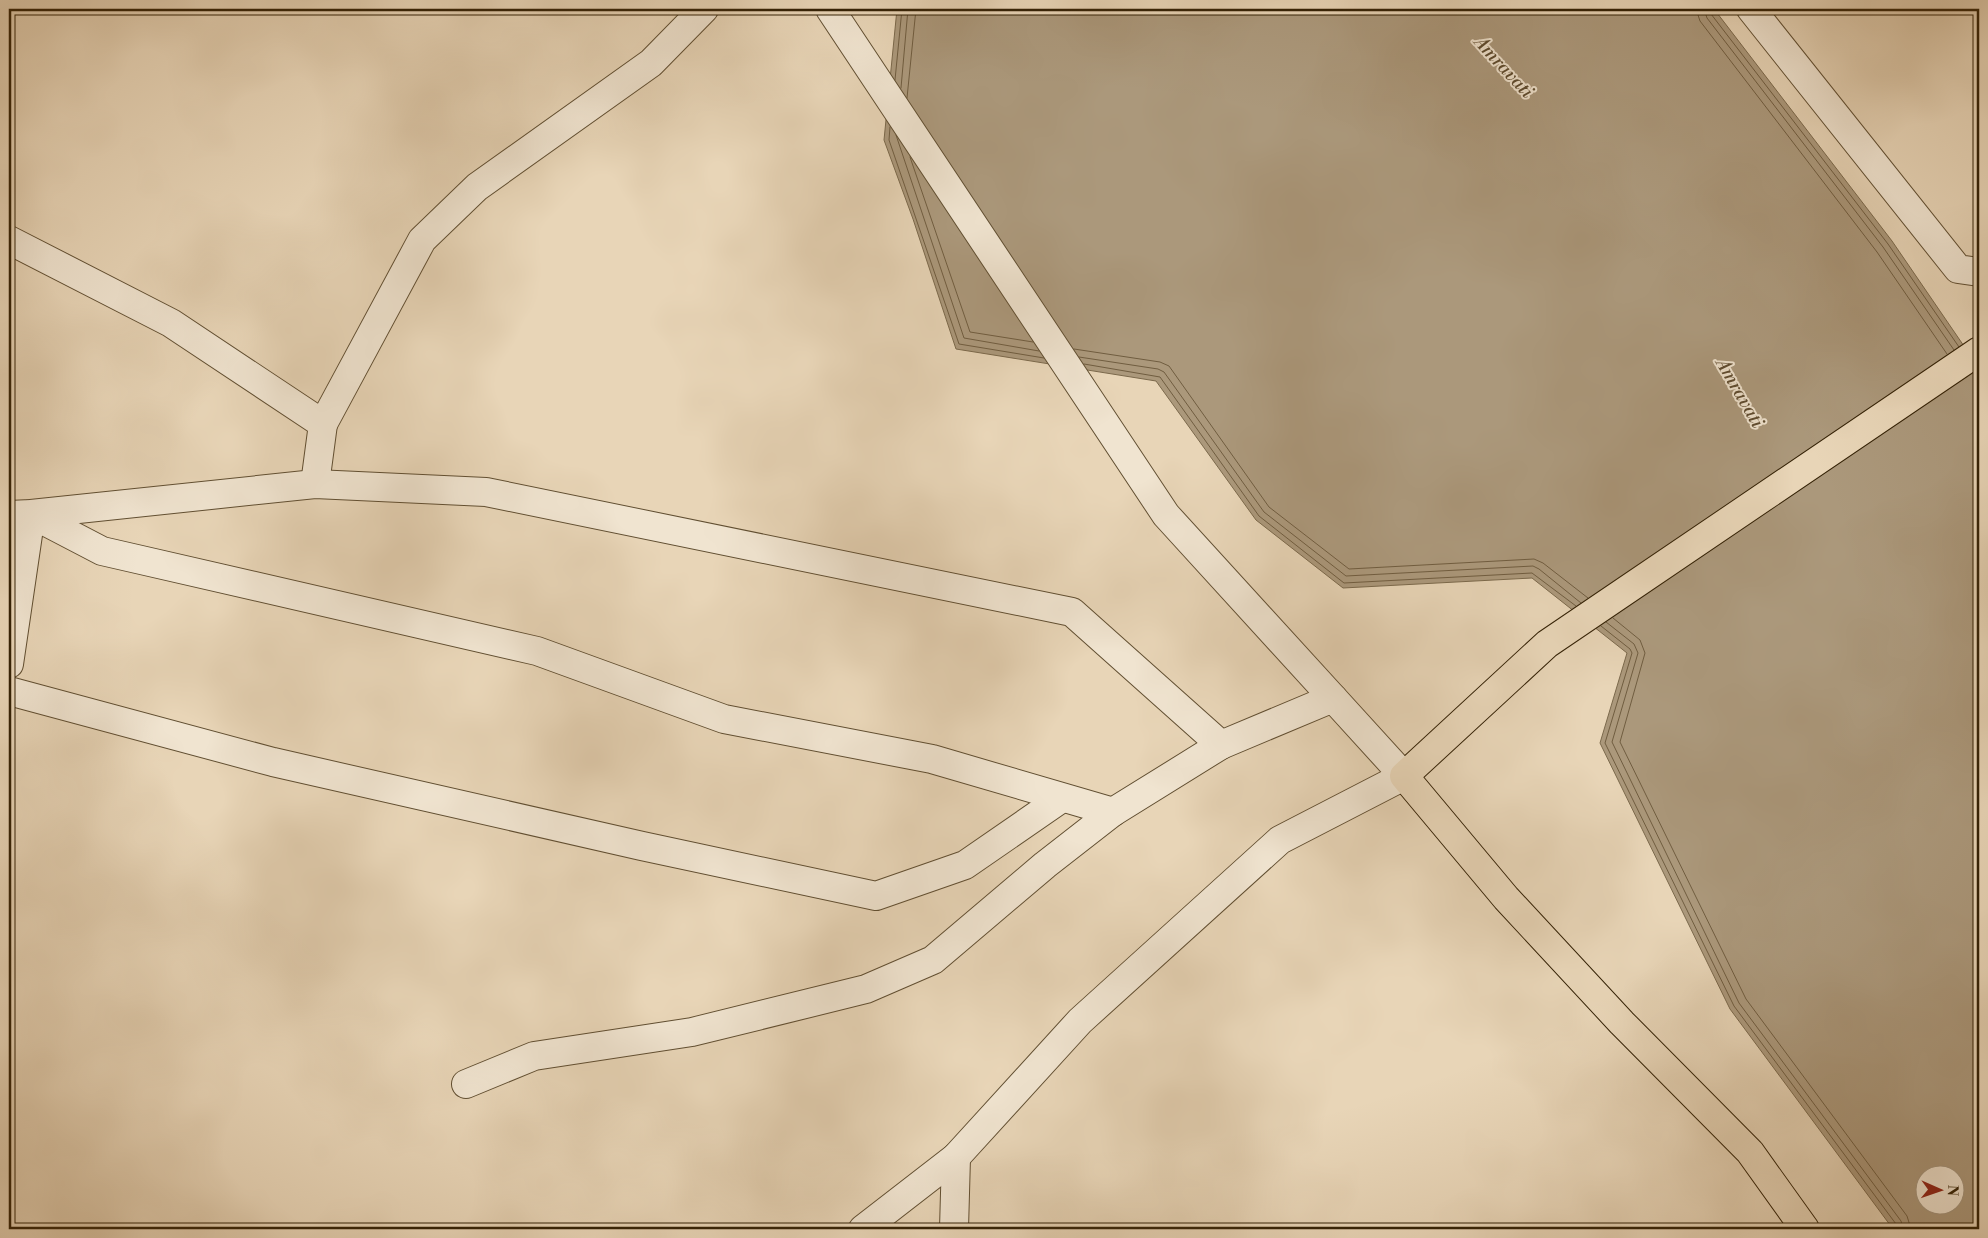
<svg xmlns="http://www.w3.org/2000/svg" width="1988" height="1238" font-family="'Libre Bodoni',serif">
<rect width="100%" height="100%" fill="#e8d5b7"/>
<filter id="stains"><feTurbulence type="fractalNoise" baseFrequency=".004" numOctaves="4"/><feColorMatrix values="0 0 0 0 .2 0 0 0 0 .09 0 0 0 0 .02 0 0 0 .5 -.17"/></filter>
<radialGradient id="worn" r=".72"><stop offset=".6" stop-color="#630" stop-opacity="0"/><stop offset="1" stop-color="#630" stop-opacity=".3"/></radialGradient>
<path fill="#ab987b" stroke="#7b694c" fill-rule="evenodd" d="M897,9H1714L1892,241L1979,368V1229H1893L1730,1009L1600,743L1627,653L1532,578L1343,588L1256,520L1156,381L956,349L913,219L884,140ZM1926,1176H1956V1206H1926Z"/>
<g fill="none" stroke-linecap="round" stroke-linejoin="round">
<g stroke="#705d40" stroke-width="1">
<path d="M1696,9L1700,21L1877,252L1947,354"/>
<path d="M1704,9L1707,18L1883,247L1954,350"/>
<path d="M1710,9L1711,14L1888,244L1959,347"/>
<path d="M895,80L902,9"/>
<path d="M901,88L908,9"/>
<path d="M907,98L916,9"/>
<path d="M890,127L889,140L959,344L1044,358"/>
<path d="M896,135L964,338L1039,351"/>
<path d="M910,157L970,332L1033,342"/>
<path d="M1074,349L1160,362L1169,366L1269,507L1349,569L1534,559L1543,563L1588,598"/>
<path d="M1079,357L1158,369L1164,372L1264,512L1346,576L1533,566L1539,569L1581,603"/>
<path d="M1084,364L1160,377L1259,516L1344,583L1532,573L1576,606"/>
<path d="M1613,618L1640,640L1645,653L1620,742L1746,999L1907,1216L1911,1229"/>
<path d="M1606,622L1634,644L1638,653L1612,742L1739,1003L1901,1221L1903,1229"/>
<path d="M1601,626L1630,649L1632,653L1605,743L1734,1006L1896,1224L1897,1229"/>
</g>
<defs>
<g id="minor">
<path d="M830,9L1166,515L1333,698"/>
<path d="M1751,9L1958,269L1979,272"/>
<path d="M9,240L171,323L323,424L315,484"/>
<path d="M323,424L422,240L477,187L651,63L704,9"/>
<path d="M9,664L31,514L102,551L537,651L724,719L932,759L1113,812"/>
<path d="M9,691L273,762L642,846L876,896L965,865L1062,798"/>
<path d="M466,1084L534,1056L692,1032L866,989L933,960L1045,865L1113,812L1221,745"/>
<path d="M863,1229L956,1157L1080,1021L1280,840L1404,776"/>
<path d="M954,1229L956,1157"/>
</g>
<path id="tertiary" d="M9,515L31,514L315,484L486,492L1072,612L1221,745L1333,698L1404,776"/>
<path id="primary" d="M1805,1229L1750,1152L1622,1023L1506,898L1404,776L1547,644L1979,351"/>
</defs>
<use href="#minor" stroke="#614f32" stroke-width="30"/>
<use href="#tertiary" stroke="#614f32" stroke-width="30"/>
<use href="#primary" stroke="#342206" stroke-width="30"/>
<use href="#minor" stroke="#f0e4d0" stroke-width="28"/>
<use href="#tertiary" stroke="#f0e4d0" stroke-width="28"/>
<use href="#primary" stroke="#e8d5b7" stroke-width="28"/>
</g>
<g text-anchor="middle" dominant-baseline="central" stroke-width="4" stroke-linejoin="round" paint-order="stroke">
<g font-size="19" font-style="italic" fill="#5e4b2f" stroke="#f0e4d0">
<text transform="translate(1504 67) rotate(47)">Amravati</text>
<text transform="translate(1740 393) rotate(60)">Amravati</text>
</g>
</g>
<rect width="1988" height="1238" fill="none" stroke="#e8d5b7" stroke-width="30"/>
<rect x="10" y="10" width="1968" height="1218" fill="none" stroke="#342206" stroke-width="2.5"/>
<rect x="15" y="15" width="1958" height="1208" fill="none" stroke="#342206"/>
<g transform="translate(1940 1190) rotate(92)"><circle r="24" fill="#f0e4d0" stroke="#a5967f"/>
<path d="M0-4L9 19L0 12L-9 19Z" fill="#8f2418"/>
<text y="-8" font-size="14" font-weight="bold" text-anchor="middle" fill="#342206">N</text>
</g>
<rect width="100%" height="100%" filter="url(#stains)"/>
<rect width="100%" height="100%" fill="url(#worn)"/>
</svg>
